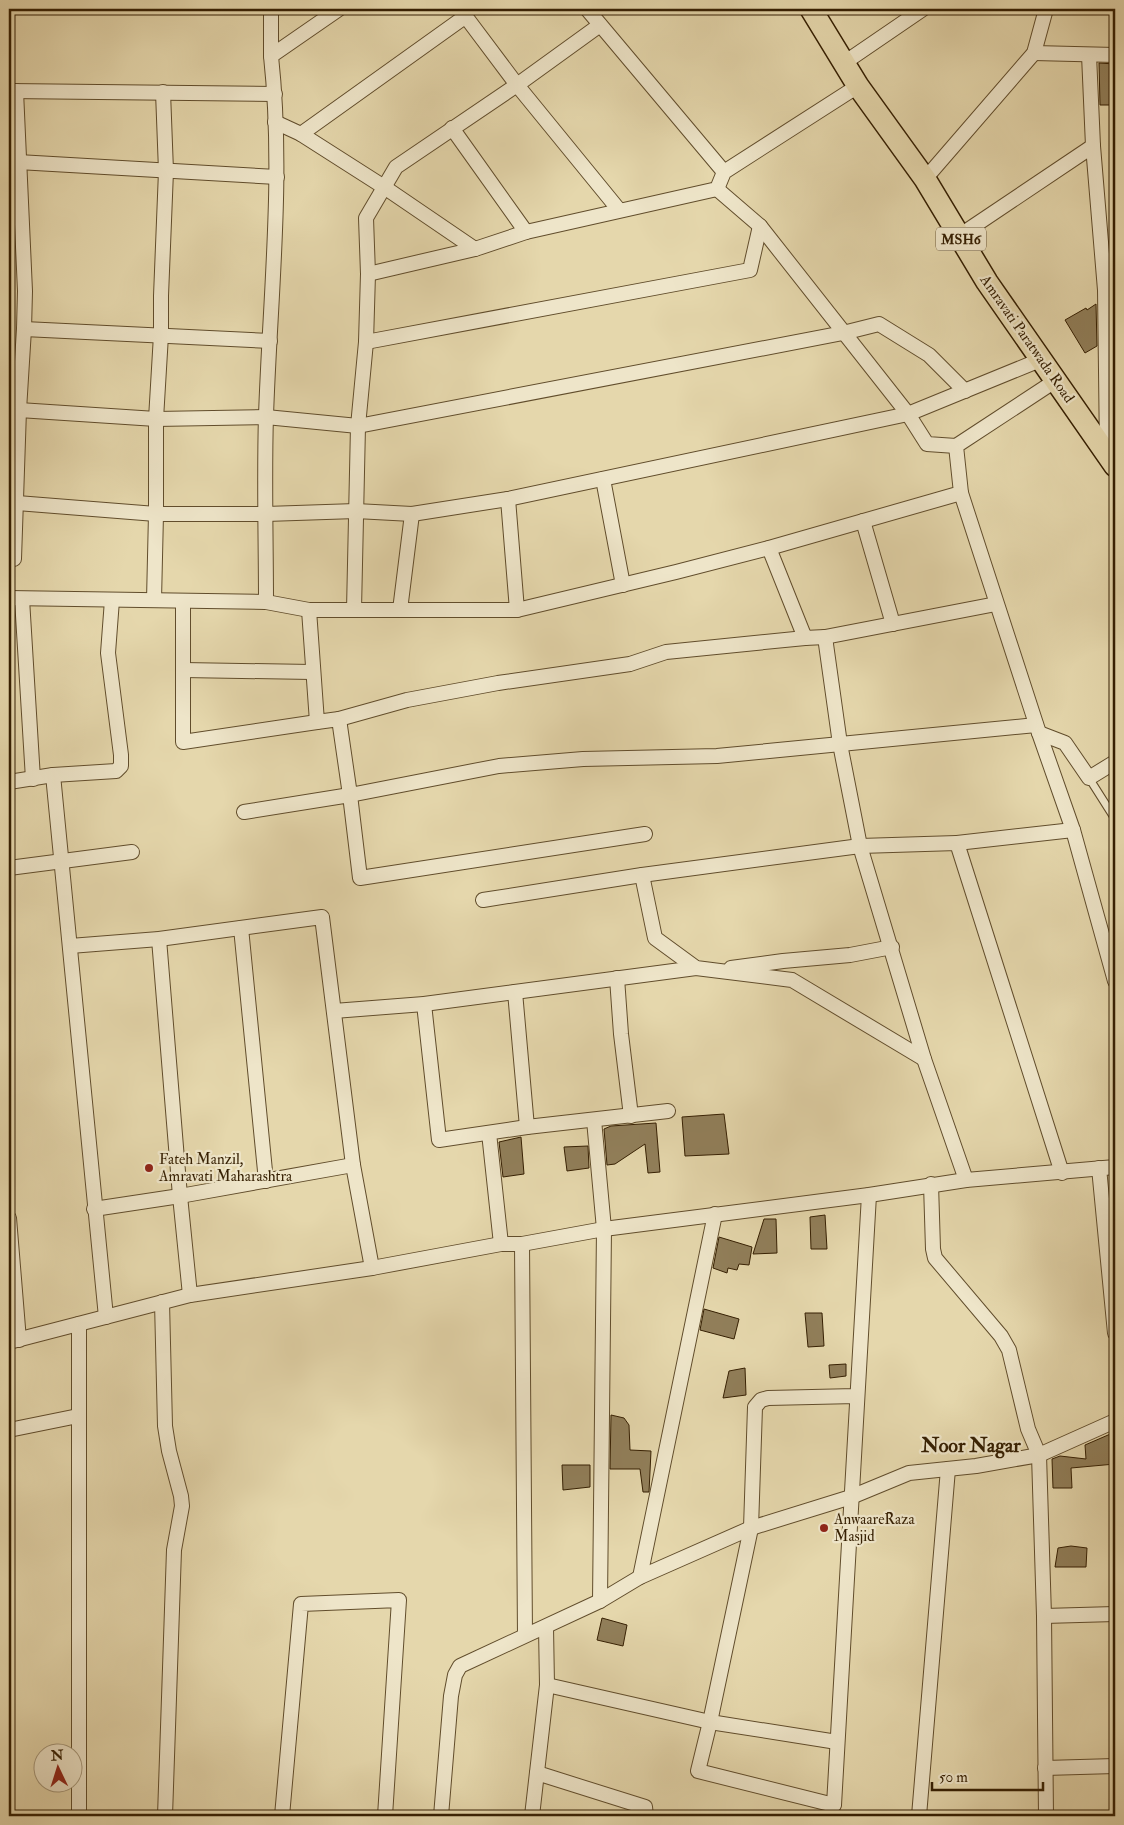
<svg xmlns="http://www.w3.org/2000/svg" width="1124" height="1825" font-family="'IM FELL Double Pica',serif">
<rect width="100%" height="100%" fill="#e5d7ac"/>
<filter id="stains"><feTurbulence type="fractalNoise" baseFrequency=".004" numOctaves="4"/><feColorMatrix values="0 0 0 0 .2 0 0 0 0 .09 0 0 0 0 .02 0 0 0 .5 -.17"/></filter>
<radialGradient id="worn" r=".72"><stop offset=".6" stop-color="#630" stop-opacity="0"/><stop offset="1" stop-color="#630" stop-opacity=".3"/></radialGradient>
<g fill="#917f5a" stroke="#351f02">
<path d="M1099,63L1115,64V105H1100Z"/>
<path d="M1096,304L1097,346L1085,353L1065,320L1086,308L1087,310Z"/>
<path d="M724,1114L729,1154L685,1156L682,1117Z"/>
<path d="M656,1123L660,1172L648,1173L645,1144L615,1164L607,1165L604,1129L611,1126Z"/>
<path d="M521,1137L524,1174L503,1177L499,1142Z"/>
<path d="M588,1146L589,1168L567,1171L564,1147Z"/>
<path d="M825,1215L827,1249H811L810,1217Z"/>
<path d="M764,1219H776L777,1253L753,1254Z"/>
<path d="M719,1237L752,1247L749,1265L739,1264L737,1270L728,1268L727,1273L713,1268Z"/>
<path d="M704,1309L739,1319L734,1339L700,1330Z"/>
<path d="M805,1313H822L824,1346L808,1347Z"/>
<path d="M846,1364V1376L830,1378L829,1365Z"/>
<path d="M745,1368L746,1395L723,1398L729,1371Z"/>
<path d="M611,1415L624,1418L629,1425L630,1450L651,1451L649,1492H643L640,1469H610Z"/>
<path d="M1115,1432V1464L1071,1468L1072,1488H1053L1052,1459L1060,1456L1086,1459L1085,1445Z"/>
<path d="M562,1465H590V1487L563,1490Z"/>
<path d="M1071,1546L1087,1548L1086,1567H1055L1058,1548Z"/>
<path d="M602,1618L627,1625L623,1646L597,1640Z"/>
</g>
<g fill="none" stroke-linecap="round" stroke-linejoin="round">
<defs>
<path id="service" d="M1089,778L1115,819"/>
<g id="minor">
<path d="M460,9L517,85L619,210"/>
<path d="M587,9L724,172"/>
<path d="M1034,53L1115,55"/>
<path d="M1089,55L1093,146L1105,290L1107,452"/>
<path d="M271,56V9"/>
<path d="M844,63L923,9"/>
<path d="M9,91L275,94"/>
<path d="M275,122L301,134L384,187L475,249"/>
<path d="M452,128L526,232"/>
<path d="M301,134L466,16"/>
<path d="M18,162L277,177"/>
<path d="M925,179L1034,53L1046,9"/>
<path d="M717,189L760,226L908,414L927,444L956,446"/>
<path d="M959,236L1093,146"/>
<path d="M368,274L475,249L526,232L717,189L724,172L858,86"/>
<path d="M24,329L270,341"/>
<path d="M366,342L750,270L760,226"/>
<path d="M19,410L156,419L266,417L358,426L843,333L879,324L929,355L965,391"/>
<path d="M603,479L623,585"/>
<path d="M961,493L1039,733L1073,830L1115,981"/>
<path d="M508,499L517,610"/>
<path d="M17,503L156,514H266L356,511L412,514L508,499L908,414L1040,360"/>
<path d="M863,521L893,624"/>
<path d="M769,548L805,638L825,637L996,604"/>
<path d="M14,559L19,410L24,329L25,291L16,91"/>
<path d="M9,598L266,602L309,610H517L676,572L769,548L961,493L956,446L1055,381"/>
<path d="M22,599L33,779"/>
<path d="M154,600L156,514V419L161,335V296L166,171L163,92"/>
<path d="M183,601V742L317,722"/>
<path d="M266,602C266,540 264,478 266,416C270,296 284,176 271,56L339,9"/>
<path d="M309,610L317,722L339,719L350,795L499,766L583,759L717,756L1036,725"/>
<path d="M354,610L358,426L366,342L368,274L366,218L396,167L517,85L600,25"/>
<path d="M400,610L412,514"/>
<path d="M825,637L840,744L860,846L924,1059L966,1180"/>
<path d="M183,670L312,672"/>
<path d="M339,719L407,700L498,683L630,664L666,652L805,638"/>
<path d="M1039,733L1065,743L1089,778L1115,762"/>
<path d="M53,775L106,1317"/>
<path d="M9,782L53,775L116,771L121,766V755L108,653L112,600"/>
<path d="M244,812L350,795L360,878L645,834"/>
<path d="M957,843L1073,830"/>
<path d="M9,868L132,852"/>
<path d="M642,875L655,938L696,968L792,980L924,1059"/>
<path d="M483,900L642,875L860,846L957,843L1062,1173"/>
<path d="M241,928L266,1181"/>
<path d="M159,939L180,1196L190,1295"/>
<path d="M70,946L159,939L322,917L353,1165L372,1268"/>
<path d="M731,968L783,961L850,955L892,947"/>
<path d="M617,978L621,1034L631,1116"/>
<path d="M515,992L527,1127"/>
<path d="M424,1004L439,1140L527,1127L668,1111"/>
<path d="M334,1011L424,1004L696,968"/>
<path d="M594,1120L604,1229L600,1601"/>
<path d="M489,1133L501,1244"/>
<path d="M1099,1168L1115,1333"/>
<path d="M931,1184L933,1249L935,1258L1001,1336L1009,1350L1028,1429L1039,1455L1044,1616L1046,1816"/>
<path d="M94,1209L180,1196L353,1165"/>
<path d="M9,1218L19,1340"/>
<path d="M522,1244L525,1635"/>
<path d="M162,1302L165,1426L169,1451L181,1496L182,1506L174,1550L165,1816"/>
<path d="M79,1324V1816"/>
<path d="M9,1342L190,1295L372,1268L501,1244H522L604,1229L869,1195L966,1180L1115,1167"/>
<path d="M856,1396L768,1398L761,1400L755,1407L751,1528L710,1722L698,1771L834,1805L869,1195"/>
<path d="M9,1430L78,1416"/>
<path d="M640,1577L715,1214"/>
<path d="M1044,1616L1115,1614"/>
<path d="M547,1685L710,1722L837,1742"/>
<path d="M1045,1768L1115,1766"/>
<path d="M537,1773L645,1807L646,1816"/>
<path d="M282,1816L301,1604L399,1600L385,1816"/>
<path d="M441,1816L451,1696L455,1675L460,1666L600,1601L640,1577L751,1528L851,1497L909,1473L976,1466L1039,1455L1115,1421"/>
<path d="M532,1816L547,1685L546,1627"/>
<path d="M919,1816L948,1469"/>
</g>
<path id="primary" d="M811,9L858,86L925,179L987,282L1115,466"/>
</defs>
<use href="#service" stroke="#614d2c" stroke-width="9"/>
<use href="#minor" stroke="#614d2c" stroke-width="16"/>
<use href="#primary" stroke="#351f02" stroke-width="24"/>
<use href="#service" stroke="#eee5c9" stroke-width="7"/>
<use href="#minor" stroke="#eee5c9" stroke-width="14"/>
<use href="#primary" stroke="#e5d7ac" stroke-width="21"/>
</g>
<g fill="#8f2418" stroke="#eee5c9" stroke-width="2">
<circle cx="149" cy="1168" r="5"/>
<circle cx="824" cy="1528" r="5"/>
</g>
<g text-anchor="middle" dominant-baseline="central" stroke-width="4.5" stroke-linejoin="round" paint-order="stroke">
<rect fill="#eee5c9" stroke="#6c5a3e" stroke-width="1" x="936" y="227.5" width="50" height="23" rx="4"/>
<g font-size="14" font-weight="bold" fill="#351f02">
<text x="961" y="239">MSH6</text>
</g>
<g font-size="15" fill="#351f02" stroke="#eee5c9">
<text transform="translate(1027 339) rotate(55)">Amravati Paratwada Road</text>
</g>
<g font-size="15" fill="#351f02" stroke="#eee5c9" text-anchor="start">
<text x="159" y="1159">Fateh Manzil,<tspan x="159" dy="17">Amravati Maharashtra</tspan></text>
<text x="834" y="1519">AnwaareRaza<tspan x="834" dy="17">Masjid</tspan></text>
</g>
<g font-size="20" font-weight="bold" fill="#351f02" stroke="#eee5c9">
<text x="971" y="1445">Noor Nagar</text>
</g>
</g>
<rect width="1124" height="1825" fill="none" stroke="#e5d7ac" stroke-width="30"/>
<rect x="10" y="10" width="1104" height="1805" fill="none" stroke="#351f02" stroke-width="2.5"/>
<rect x="15" y="15" width="1094" height="1795" fill="none" stroke="#351f02"/>
<g transform="translate(58 1768) rotate(356)"><circle r="24" fill="#eee5c9" stroke="#a49679"/>
<path d="M0-4L9 19L0 12L-9 19Z" fill="#8f2418"/>
<text y="-8" font-size="14" font-weight="bold" text-anchor="middle" fill="#351f02">N</text>
</g>
<path d="M932 1782v8h111v-8" fill="none" stroke="#351f02" stroke-width="2.5"/>
<text x="939" y="1782" font-size="15" fill="#351f02" stroke="#eee5c9" stroke-width="4" paint-order="stroke">50 m</text>
<rect width="100%" height="100%" filter="url(#stains)"/>
<rect width="100%" height="100%" fill="url(#worn)"/>
</svg>
